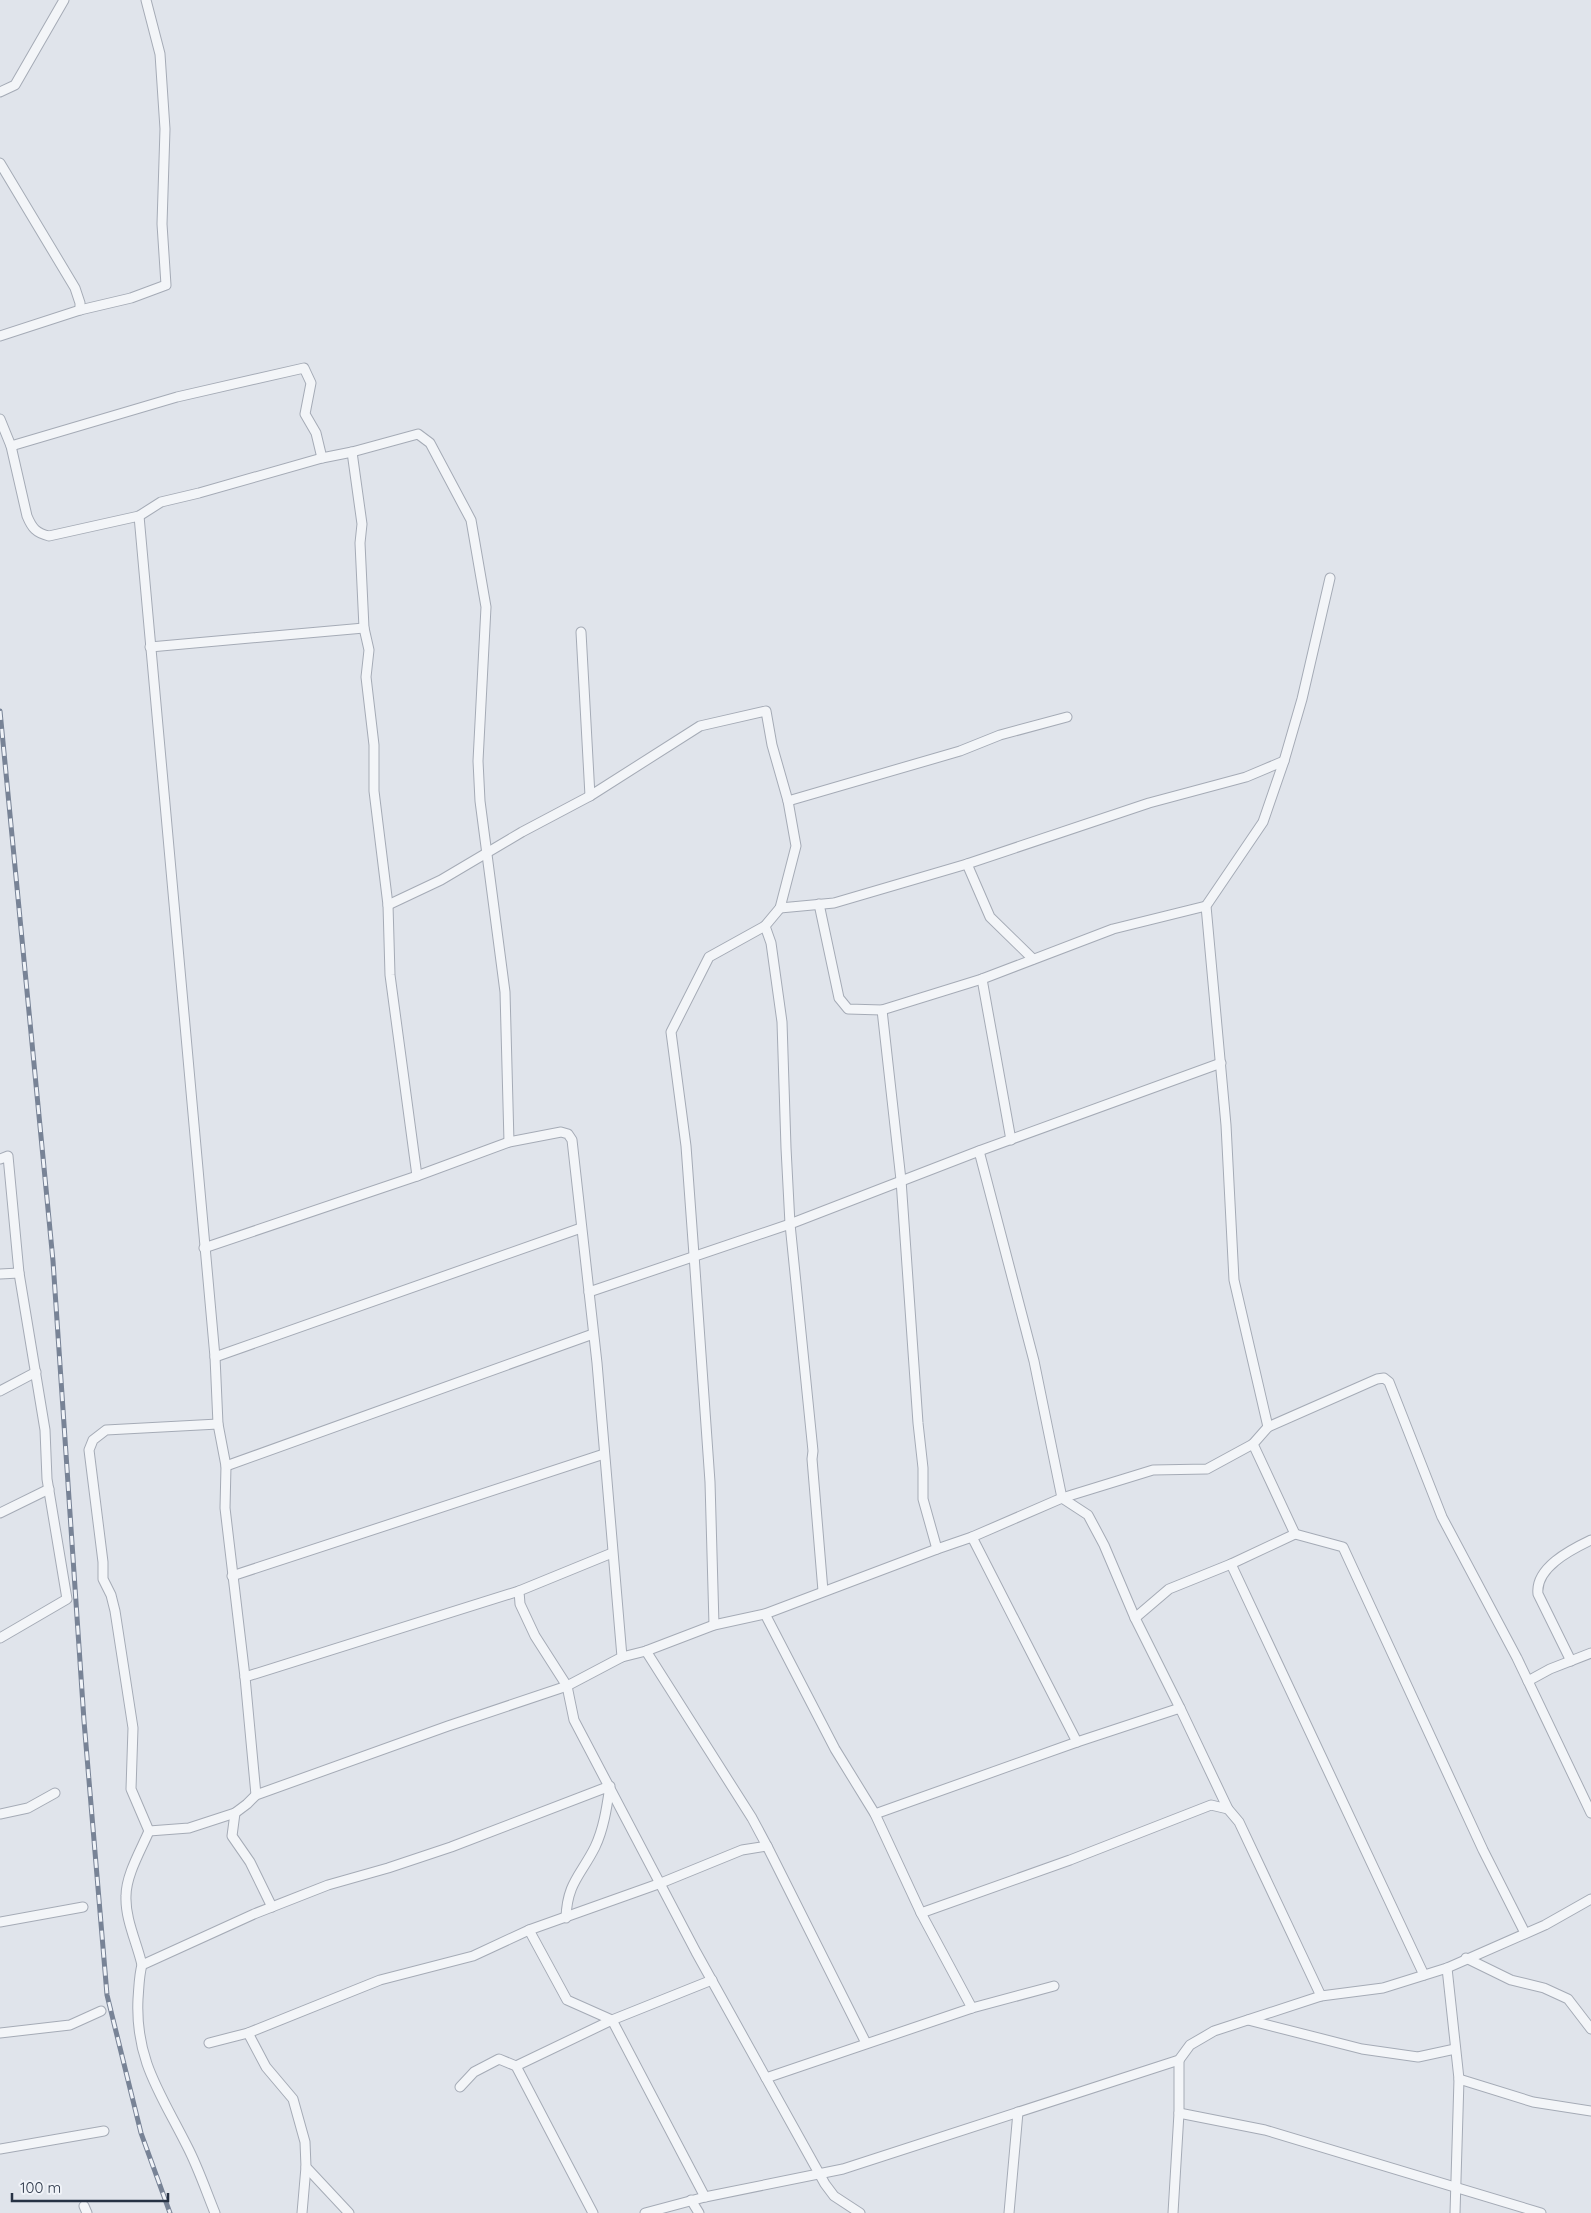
<svg xmlns="http://www.w3.org/2000/svg" width="1591" height="2213" font-family="Quicksand,sans-serif">
<rect width="100%" height="100%" fill="#e0e4eb"/>
<g fill="none" stroke-linecap="round" stroke-linejoin="round">
<defs>
<g id="minor">
<path d="M0,92L15,85L64,0"/>
<path d="M0,163L75,288L80,303V310"/>
<path d="M0,336L80,310L131,298L166,285L162,224L165,129L160,54L146,0"/>
<path d="M0,419L11,446L27,516C32,528 36,533 49,536L139,516L161,502L199,493L322,458L352,452L418,434L430,443L471,520L486,607L478,761L480,801L505,992L509,1142"/>
<path d="M11,446L177,397L304,368L311,383L305,414L316,433L322,458"/>
<path d="M352,452L362,524L360,543L364,628L369,650L366,677L374,745V791L388,905L390,975L417,1176"/>
<path d="M139,516L215,1357L218,1424L226,1466L225,1508L245,1677L256,1795"/>
<path d="M581,632L590,796"/>
<path d="M150,647L364,628"/>
<path d="M788,801L960,751L1000,735L1067,717"/>
<path d="M967,864L990,917L1033,959"/>
<path d="M819,904L839,998L848,1009L882,1010L982,979L1113,929L1206,906"/>
<path d="M388,905L441,880L522,832L590,796L700,726L766,711L772,745L788,801L796,846L780,908L765,926L771,943L782,1022L786,1148L790,1224L813,1451L812,1459L823,1591"/>
<path d="M780,908L834,903L967,864L1149,803L1246,777L1284,761"/>
<path d="M982,979L1011,1140"/>
<path d="M882,1010L901,1180L918,1423L923,1468V1499L937,1549L972,1537L1077,1742"/>
<path d="M979,1151L1034,1361L1062,1498L1088,1515L1104,1545L1135,1618L1180,1708"/>
<path d="M0,1159L8,1156L19,1273L45,1430L47,1479L67,1599L0,1638"/>
<path d="M0,1274L19,1273"/>
<path d="M589,1292L790,1224L979,1151L1221,1063"/>
<path d="M215,1357L581,1228"/>
<path d="M0,1391L36,1372"/>
<path d="M1268,1427L1234,1280L1226,1125L1206,906L1263,822L1284,761L1302,699L1330,578"/>
<path d="M226,1466L593,1334"/>
<path d="M0,1513L49,1489"/>
<path d="M1295,1534L1343,1547L1483,1850L1525,1933"/>
<path d="M972,1537L1062,1498L1153,1470L1207,1469L1253,1444"/>
<path d="M612,1553L519,1591L520,1604L535,1636L567,1686L574,1720L696,1952L825,2184L834,2196L860,2213"/>
<path d="M232,1576L604,1454"/>
<path d="M765,1614L835,1749L875,1814L921,1913L972,2008"/>
<path d="M1135,1618L1169,1589L1231,1564"/>
<path d="M714,1625L710,1482L694,1255L686,1146L671,1032L709,957L765,926"/>
<path d="M646,1651L752,1818L767,1846"/>
<path d="M622,1657L646,1651L714,1625L765,1614L937,1549"/>
<path d="M1571,1661L1538,1594C1535,1568 1570,1550 1591,1540"/>
<path d="M245,1677L519,1591"/>
<path d="M1528,1681L1550,1669L1591,1653"/>
<path d="M235,1813L232,1836L250,1862L272,1907"/>
<path d="M0,1814L28,1808L55,1793"/>
<path d="M875,1814L1077,1742L1180,1708L1228,1809L1239,1822L1321,1996"/>
<path d="M149,1831L189,1828L235,1813L247,1804L256,1795L448,1726L567,1686L622,1657L597,1363L572,1140L568,1134L561,1132L509,1142L417,1176L204,1248"/>
<path d="M921,1913L1070,1860L1211,1805L1228,1809"/>
<path d="M0,1922L83,1907"/>
<path d="M529,1930L567,2000L612,2020L705,2197"/>
<path d="M1466,1958L1511,1980L1544,1988L1568,1999L1591,2029"/>
<path d="M142,1965C137,1943 125,1919 126,1896C126,1875 141,1850 149,1831L131,1789L133,1728L115,1611L111,1595L103,1579V1562L89,1450L93,1440L106,1430L218,1424"/>
<path d="M1447,1968L1459,2079L1455,2213"/>
<path d="M1424,1975L1231,1564L1295,1534L1253,1444L1268,1427L1377,1379L1384,1378L1389,1382L1442,1517L1517,1658L1591,1813"/>
<path d="M1248,2020L1362,2049L1418,2057L1455,2049"/>
<path d="M0,2033L70,2025L101,2011"/>
<path d="M248,2033L266,2067L293,2099L305,2142L306,2167L349,2213"/>
<path d="M209,2043L248,2033L380,1980L473,1956L529,1930L661,1883L742,1850L767,1846L866,2043"/>
<path d="M516,2066L612,2020L712,1980"/>
<path d="M766,2078L972,2008L1054,1986"/>
<path d="M1459,2079L1533,2102L1591,2111"/>
<path d="M460,2087L474,2072L499,2059L516,2066L593,2213"/>
<path d="M1179,2113L1265,2130L1541,2213"/>
<path d="M0,2149L104,2131"/>
<path d="M691,2200L699,2213"/>
<path d="M84,2206L87,2213"/>
<path d="M215,2213C206,2191 198,2167 187,2146C161,2094 135,2060 138,1999C139,1987 139,1975 142,1965L254,1914L328,1885L388,1868L451,1847L610,1786C607,1806 604,1828 595,1847C581,1875 567,1883 566,1918"/>
<path d="M302,2213L306,2167"/>
<path d="M645,2213L705,2197L843,2169L1179,2060L1190,2045L1214,2031L1321,1996L1383,1988L1447,1968L1545,1925L1591,1899"/>
<path d="M1009,2213L1018,2112"/>
<path d="M1173,2213L1179,2113V2060"/>
</g>
</defs>
<use href="#minor" stroke="#a5abb6" stroke-width="11"/>
<use href="#minor" stroke="#f3f5f8" stroke-width="9"/>
<defs>
<path id="rail" d="M0,711L53,1261L84,1721L107,1995L141,2133L170,2213"/>
</defs>
<use href="#rail" stroke="#788396" stroke-width="5"/>
<use href="#rail" stroke="#f0f3f8" stroke-width="3" stroke-dasharray="9" stroke-linecap="butt"/>
</g>
<path d="M12 2193v8h156v-8" fill="none" stroke="#273244" stroke-width="2.5"/>
<text x="20" y="2193" font-size="15" fill="#273244" stroke="#f0f3f8" stroke-width="4" paint-order="stroke">100 m</text>
</svg>
